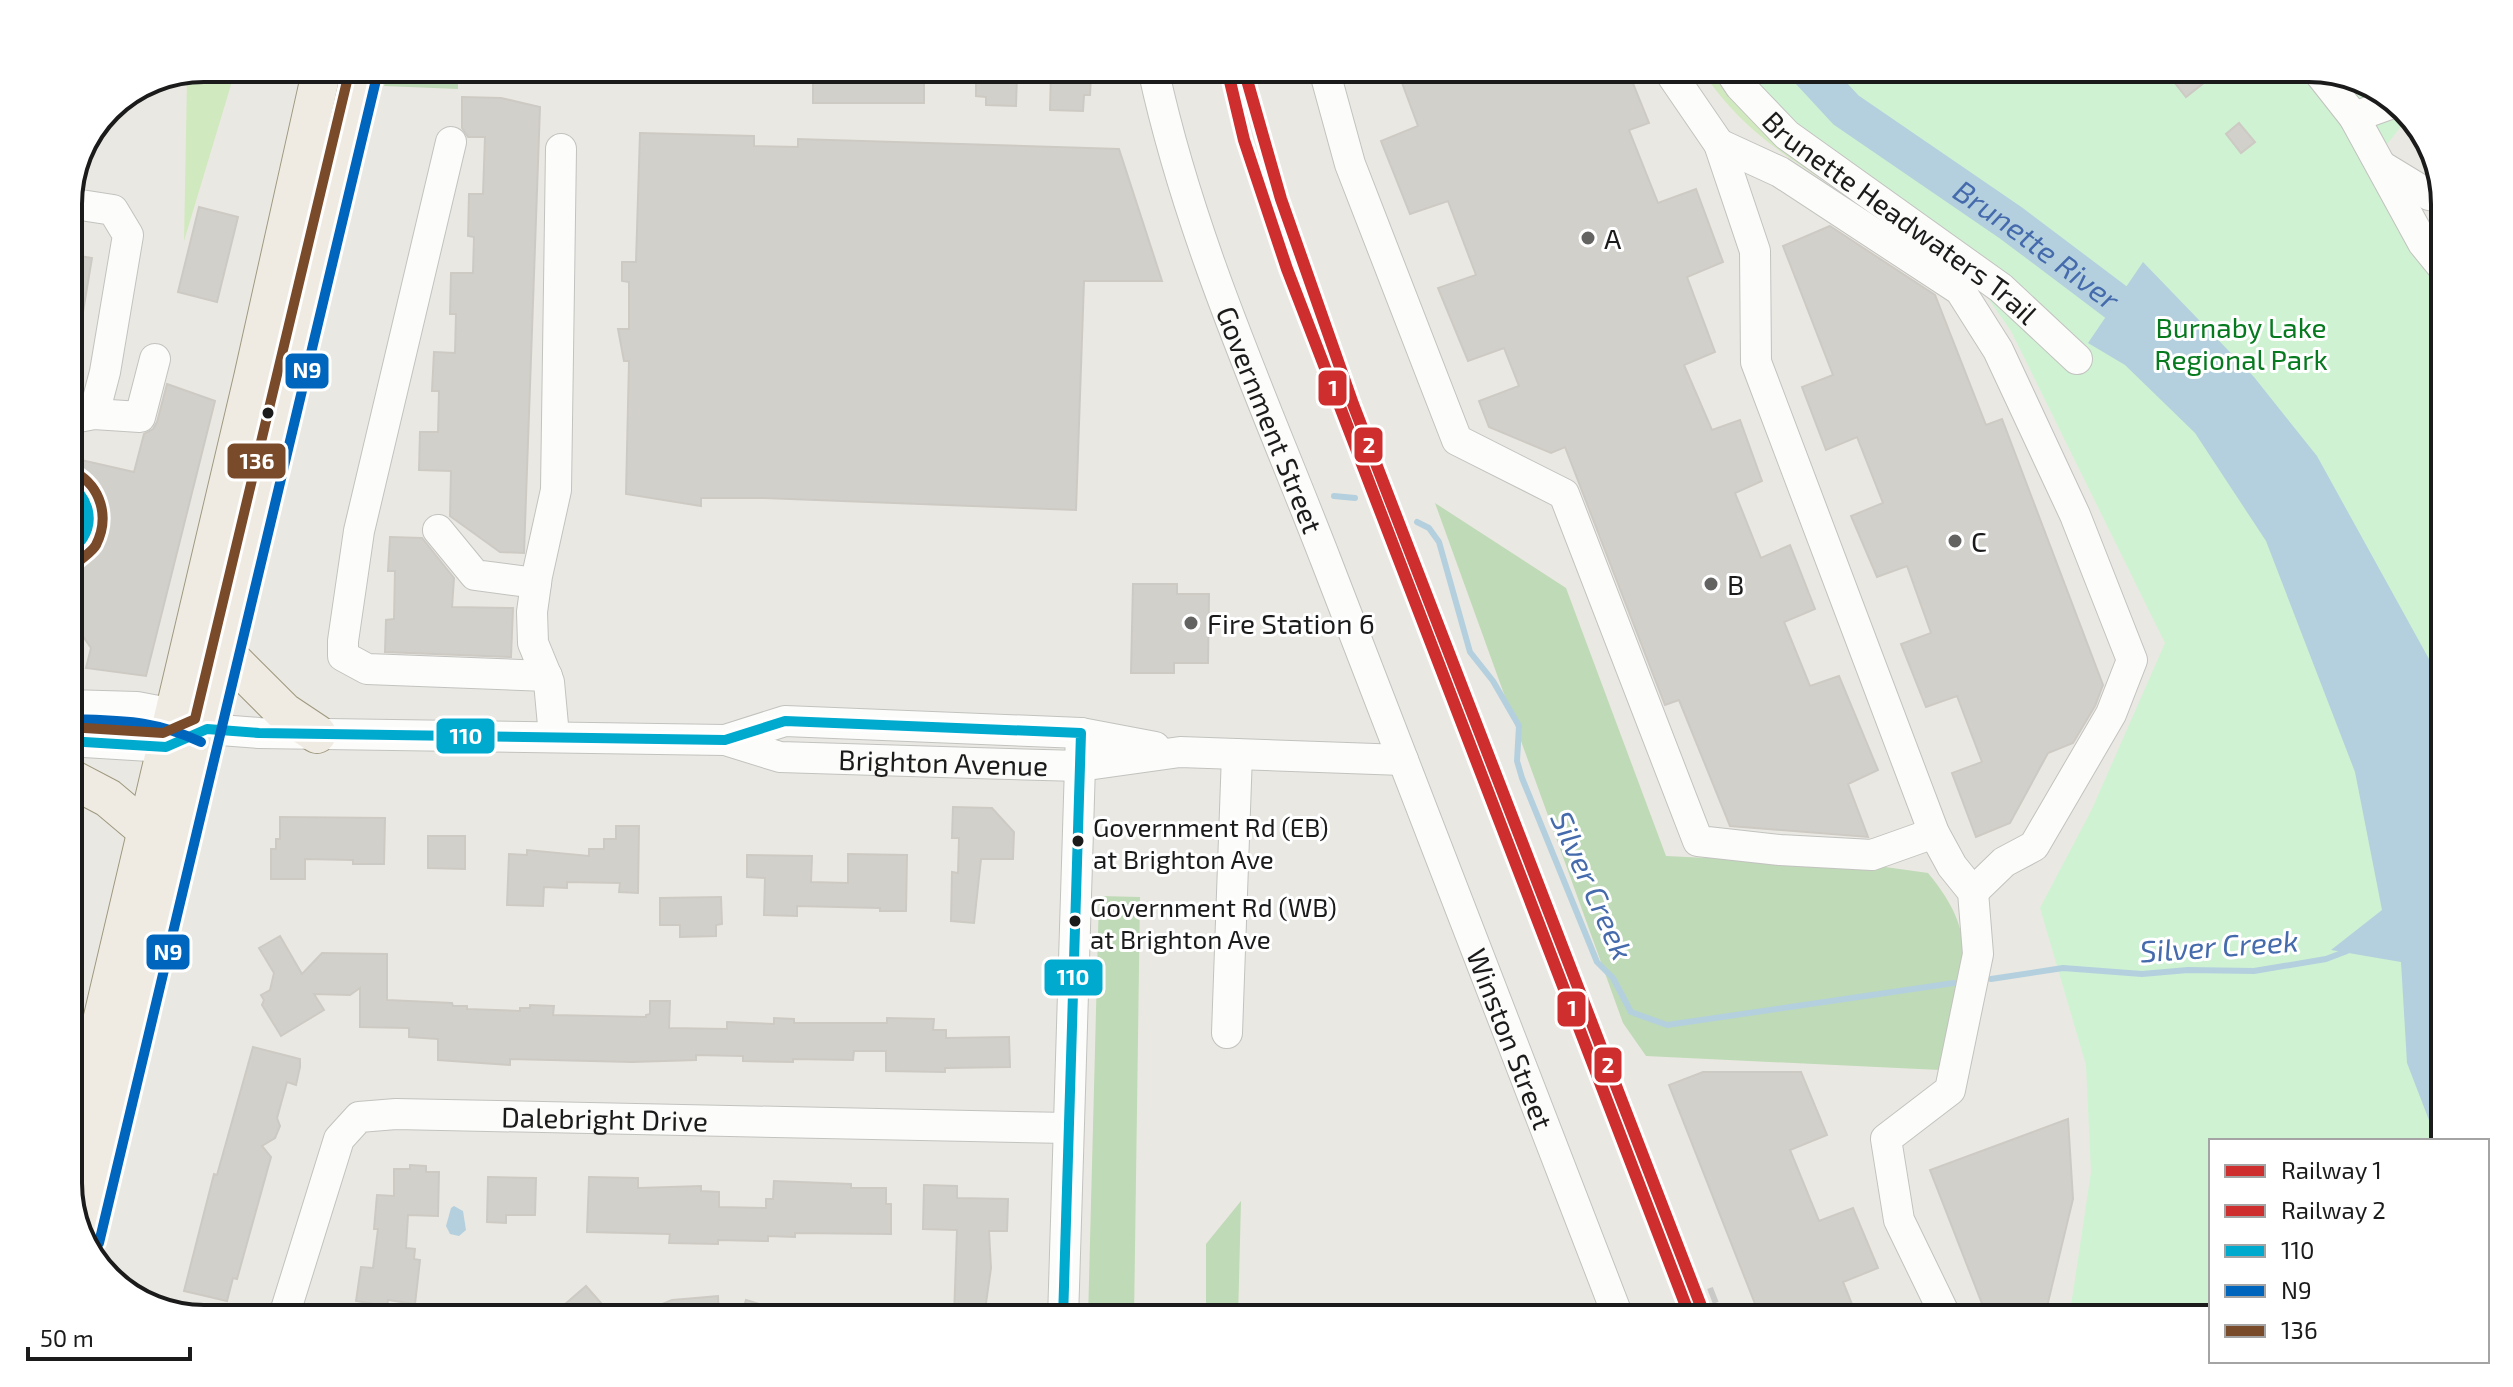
<svg xmlns="http://www.w3.org/2000/svg" width="2513" height="1387" font-family="'Exo 2',sans-serif">
<rect width="100%" height="100%" fill="#eae8e2"/>
<g fill="#d1e9bf">
<path d="M1702,71H1723L1830,181L1826,182C1773,148 1738,124 1702,71Z"/>
<path d="M187,78H233L184,241Z"/>
</g>
<g fill="#bfdab6">
<path d="M387,77H458V89L384,86Z"/>
<path d="M1435,503L1566,588L1666,856L1878,866L1928,873C1943,891 1960,916 1962,940C1966,982 1949,1028 1940,1070L1646,1056L1623,1023Z"/>
<path d="M1099,896L1140,897L1134,1319H1088Z"/>
<path d="M1241,1201L1238,1319H1206V1244Z"/>
</g>
<path fill="#cff2d3" d="M2309,68L2369,82L2408,117L2366,172L2445,280V1141H2211V1319H2069L2091,1172L2086,1065L2040,908L2092,809L2165,643L2011,331L1971,274L1723,71Z"/>
<g fill="#b4d0de">
<path d="M2143,262L2254,377L2317,456L2445,688V1141H2437L2407,1063L2401,962L2331,950L2382,910L2355,772L2266,541L2195,433L2125,365L2088,343Z"/>
<path d="M454,1206L463,1211L466,1230L459,1236L450,1234L446,1226L451,1208Z"/>
</g>
<g fill="none" stroke-linecap="round" stroke-linejoin="round">
<g stroke="#b4d0de" stroke-width="6">
<path d="M1334,496L1355,498"/>
<path d="M1417,522L1429,528L1439,542L1470,652L1493,681L1519,726L1517,761L1522,778L1597,962L1613,978L1631,1012L1667,1025L1954,983"/>
<path d="M1991,979L2063,968L2142,974L2188,970L2254,971L2326,959L2347,951"/>
</g>
<path stroke="#b4d0de" stroke-width="38" id="s1" d="M1809,70L1846,110L2011,223L2157,333"/>
</g>
<g fill="#d2d0cb" stroke="#cdcac4" stroke-width="2">
<path d="M2203,68L2210,78L2186,97L2164,69Z"/>
<path d="M1628,71L1649,123L1629,130L1658,203L1696,189L1723,262L1687,277L1715,352L1684,365L1712,430L1740,420L1762,481L1735,493L1761,558L1790,545L1815,609L1784,622L1810,686L1839,676L1878,770L1848,784L1868,837L1730,826L1679,700L1665,705L1565,447L1551,453L1489,427L1479,401L1519,386L1504,348L1468,361L1438,288L1476,275L1448,201L1410,214L1381,141L1418,126L1398,72Z"/>
<path d="M976,74H1017L1016,106L986,105V97L976,96Z"/>
<path d="M1051,74H1091L1090,95H1084L1083,111L1050,110Z"/>
<rect x="813" y="75" width="111" height="28"/>
<path d="M462,97L501,98L540,107L524,553L500,552L450,516L451,471L419,470L420,432H438L439,391H432L434,352L455,353L456,314H450L451,273H473L474,237L468,236L469,194H483L485,137H468L462,128Z"/>
<path d="M2239,123L2255,142L2241,153L2226,134Z"/>
<path d="M640,133L754,136V146L798,147V139L1119,149L1162,281H1084L1076,510L764,498H701V506L626,494L629,361H624L618,329H629V282L622,281V262H636Z"/>
<path d="M199,207L238,217L217,302L178,292Z"/>
<path d="M1830,226L1935,295L1986,425L2002,419L2103,685L2095,706L2073,743L2048,753L2010,823L1976,837L1952,773L1982,762L1957,696L1926,707L1901,644L1931,633L1907,566L1877,577L1851,516L1883,503L1857,437L1826,450L1802,387L1833,375L1783,246Z"/>
<path d="M68,254L92,258L78,342L68,341Z"/>
<path d="M167,384L215,401L146,676L86,668L91,648L75,625L68,627V457L134,472L144,434L153,429L157,422Z"/>
<path d="M390,537L422,538L454,578L452,607L513,608L511,657L385,652L386,620L394,619L395,571H388Z"/>
<path d="M1133,584H1177V594H1209L1208,663H1174V673H1131Z"/>
<path d="M953,807L992,808L1014,832L1013,859H981L974,923L951,921L952,872L958,873L959,838H952Z"/>
<path d="M280,817L385,818L384,864H353V860L305,859V879H271V849H276V839H280Z"/>
<path d="M616,826H639L638,893L619,892L620,883L567,882V888L544,887L543,906L507,905L509,854L527,855V850L589,856V849H604V839H616Z"/>
<path d="M428,836H465V869L428,868Z"/>
<path d="M848,854L907,855L906,911H880V908L797,906V916L764,915L765,878L747,877V855L812,856L811,882L848,883Z"/>
<path d="M721,897L722,924L716,925V936L680,937V925H660V898Z"/>
<path d="M280,936L302,974L322,953L387,954V1000L452,1003L453,1006H467V1009L520,1011V1008H530V1005L554,1006L553,1015L646,1017V1015L650,1014V1001H670L669,1028L727,1029V1022L774,1024V1018L794,1019V1023H887V1018L934,1019L933,1030H946V1038L1009,1037L1010,1067L945,1068V1072L886,1071V1051H854L853,1060L793,1059V1062L743,1061V1056L696,1055V1060L632,1062L510,1059V1065L438,1060V1039L409,1037V1028L360,1027V988L350,995L314,994L324,1010L281,1036L262,1005L264,1000L261,995L270,990L274,973L259,948Z"/>
<path d="M253,1047L300,1059V1067L296,1085L287,1082L277,1118L280,1126L275,1138L262,1146L271,1157L237,1279L233,1278L227,1301L184,1291L214,1174L217,1175Z"/>
<path d="M1703,1072H1801L1827,1135L1790,1150L1819,1221L1853,1208L1878,1268L1843,1282L1858,1319H1761L1669,1085Z"/>
<path d="M2068,1119L2073,1199L2044,1319H1988L1930,1170Z"/>
<path d="M410,1165L426,1166V1172H439L438,1216L408,1215L406,1248L415,1249L414,1259L420,1260L415,1304L388,1300L387,1306L356,1301L361,1267L373,1268L378,1229H374L377,1195L394,1196V1169H410Z"/>
<path d="M488,1177L536,1178L535,1215H506V1223L487,1222Z"/>
<path d="M589,1177L638,1178V1188L701,1186V1191L719,1192V1207L766,1208V1199H773L774,1181L851,1184V1188H886V1204H891V1234L795,1233V1237L768,1236V1241L718,1240V1244L669,1243L670,1234L587,1232Z"/>
<path d="M924,1185L957,1186V1198L1008,1199L1007,1231H989L991,1268L984,1317H954L957,1230L923,1229Z"/>
<path d="M586,1286L615,1319H548Z"/>
<path d="M718,1296L719,1319H626L672,1300Z"/>
<path d="M746,1300L794,1315L793,1319H740Z"/>
</g>
<g fill="none" stroke-linecap="round" stroke-linejoin="round">
<path stroke="#cbc9c4" stroke-width="30" stroke-dasharray="30 15" stroke-linecap="butt" d="M68,484C93,495 90,517 83,539L68,552"/>
<defs>
<g id="minor">
<path d="M2317,70L2354,117L2423,243L2445,270"/>
<path d="M1669,71L1719,144L1755,251L1756,362L1934,833L1952,866L1973,892L1978,954L1950,1090L1886,1139L1899,1220L1947,1319"/>
<path id="s2" d="M1730,71L1740,86L1787,135L2001,288L2077,359"/>
<path id="s3" d="M1154,73C1191,242 1263,398 1325,558C1423,812 1521,1066 1619,1319"/>
<path d="M1325,73L1350,164L1457,440L1564,494L1698,841L1780,850L1872,855L1934,833"/>
<path d="M2354,117L2393,103"/>
<path d="M451,142L359,531L343,641V656L367,669L547,676"/>
<path d="M1719,144L1780,172L1960,290L1998,350L2075,515L2132,660L2111,714L2034,846L2004,862L1973,892"/>
<path d="M2383,167L2429,195L2445,198"/>
<path d="M68,203L113,210L128,235L105,372L94,414"/>
<path d="M68,419L94,414L140,417L155,359"/>
<path d="M438,530L475,575L536,583"/>
<path id="s4" d="M68,705L137,707L174,714L207,729L259,733L725,740L780,757L974,763L1080,766L1180,752L1403,760"/>
<path d="M554,736L549,682L533,643L532,612L537,576L556,490L561,149"/>
<path d="M725,740L785,721L1081,733L1155,747"/>
<path d="M68,741L166,747L185,739"/>
<path d="M1227,1033L1237,754"/>
<path id="s5" d="M283,1319L339,1139L359,1117L396,1114L1068,1128"/>
<path d="M1063,1319L1081,733"/>
</g>
<g id="major">
<path d="M226,654L284,712L317,734"/>
<path d="M68,777L108,798L146,830"/>
<path d="M68,1166L253,378L320,77"/>
<path d="M85,1240L362,77"/>
</g>
</defs>
<use href="#minor" stroke="#c2c2bf" stroke-width="32"/>
<use href="#major" stroke="#9f9980" stroke-width="40"/>
<use href="#minor" stroke="#fcfcfb" stroke-width="30"/>
<use href="#major" stroke="#f0ebe2" stroke-width="38"/>
<path stroke="#c9c9c8" stroke-width="6" stroke-dasharray="16 16" stroke-linecap="butt" d="M1710,1288L1722,1319"/>
<defs>
<g id="bus-1">
<path d="M68,484C87,495 95,518 83,538C80,543 73,548 68,552"/>
<path d="M68,741L166,747L207,729L259,733L725,740L785,721L1081,733L1063,1319"/>
</g>
<g id="bus-2">
<path d="M68,719C122,721 151,719 201,742"/>
<path d="M99,1243L376,80"/>
</g>
<g id="bus-3">
<path d="M75,472C101,487 110,517 96,545C92,552 83,557 77,563"/>
<path d="M69,727L163,733L195,719L348,77"/>
</g>
</defs>
<use href="#bus-1" stroke="#fff" stroke-width="16"/>
<use href="#bus-2" stroke="#fff" stroke-width="16"/>
<use href="#bus-3" stroke="#fff" stroke-width="16"/>
<use href="#bus-1" stroke="#00a9ce" stroke-width="10"/>
<use href="#bus-2" stroke="#0065bd" stroke-width="10"/>
<use href="#bus-3" stroke="#7a4b2a" stroke-width="10"/>
<defs>
<path id="rail-1" d="M1228,73L1244,140L1287,269L1691,1319"/>
<path id="rail-2" d="M1245,73L1281,199L1353,404L1706,1319"/>
</defs>
<use href="#rail-1" stroke="#fff" stroke-width="18"/>
<use href="#rail-2" stroke="#fff" stroke-width="18"/>
<use href="#rail-1" stroke="#cf2e2f" stroke-width="12"/>
<use href="#rail-2" stroke="#cf2e2f" stroke-width="12"/>
</g>
<g fill="#636361" stroke="#fff" stroke-width="3">
<circle cx="1588" cy="238" r="8"/>
<circle cx="1955" cy="541" r="8"/>
<circle cx="1711" cy="584" r="8"/>
<circle cx="1191" cy="623" r="8"/>
</g>
<g fill="#1b1b1b" stroke="#fff" stroke-width="3">
<circle cx="268" cy="413" r="7"/>
<circle cx="1078" cy="841" r="7"/>
<circle cx="1075" cy="921" r="7"/>
</g>
<g text-anchor="middle" dominant-baseline="central" stroke-width="6" stroke-linejoin="round" paint-order="stroke">
<g font-size="26" fill="#1b1b1b" stroke="#fff" text-anchor="start">
<text x="1093" y="826">Government Rd (EB)<tspan x="1093" dy="32">at Brighton Ave</tspan></text>
<text x="1090" y="906">Government Rd (WB)<tspan x="1090" dy="32">at Brighton Ave</tspan></text>
</g>
<g font-size="28" fill="#1b1b1b" stroke="#fff">
<text stroke="none"><textPath href="#s2" startOffset="226">Brunette Headwaters Trail</textPath></text>
<text stroke="none"><textPath href="#s3" startOffset="366">Government Street</textPath></text>
<text stroke="none"><textPath href="#s4" startOffset="882">Brighton Avenue</textPath></text>
<text stroke="none"><textPath href="#s3" startOffset="1030">Winston Street</textPath></text>
<text stroke="none"><textPath href="#s5" startOffset="464">Dalebright Drive</textPath></text>
</g>
<g font-size="28" fill="#1b1b1b" stroke="#fff" text-anchor="start">
<text x="1604" y="238">A</text>
<text x="1971" y="541">C</text>
<text x="1727" y="584">B</text>
<text x="1207" y="623">Fire Station 6</text>
</g>
<g font-size="28" fill="#077a20" stroke="#fff">
<text x="2241" y="327">Burnaby Lake<tspan x="2241" dy="32">Regional Park</tspan></text>
</g>
<g font-size="30" font-style="italic" fill="#456bac" stroke="#fff">
<text stroke="none"><textPath href="#s1" startOffset="288">Brunette River</textPath></text>
<text transform="translate(1593 885) rotate(66)">Silver Creek</text>
<text transform="translate(2219 945) rotate(-4)">Silver Creek</text>
</g>
</g>
<path d="M0 0H2513V1387H0ZM204 82H2309A122 122 0 0 1 2431 204V1183A122 122 0 0 1 2309 1305H204A122 122 0 0 1 82 1183V204A122 122 0 0 1 204 82Z" fill="#fff" fill-rule="evenodd"/>
<path fill="none" stroke="#1b1b1b" stroke-width="4" d="M204 82H2309A122 122 0 0 1 2431 204V1183A122 122 0 0 1 2309 1305H204A122 122 0 0 1 82 1183V204A122 122 0 0 1 204 82Z"/>
<g stroke="#fff" stroke-width="3">
<rect x="284" y="352" width="46" height="38" rx="8" fill="#0065bd"/>
<rect x="1317" y="369" width="31" height="38" rx="8" fill="#cf2e2f"/>
<rect x="1353" y="426" width="31" height="38" rx="8" fill="#cf2e2f"/>
<rect x="226" y="442" width="61" height="38" rx="8" fill="#7a4b2a"/>
<rect x="435" y="717" width="61" height="38" rx="8" fill="#00a9ce"/>
<rect x="145" y="933" width="46" height="38" rx="8" fill="#0065bd"/>
<rect x="1043" y="958" width="61" height="39" rx="8" fill="#00a9ce"/>
<rect x="1556" y="990" width="31" height="38" rx="8" fill="#cf2e2f"/>
<rect x="1593" y="1046" width="30" height="38" rx="8" fill="#cf2e2f"/>
</g>
<g font-size="22" text-anchor="middle" font-weight="bold" fill="#fff">
<text x="307" y="378">N9</text>
<text x="1333" y="396">1</text>
<text x="1369" y="453">2</text>
<text x="257" y="469">136</text>
<text x="466" y="744">110</text>
<text x="168" y="960">N9</text>
<text x="1073" y="985">110</text>
<text x="1572" y="1016">1</text>
<text x="1608" y="1073">2</text>
</g>
<rect x="2209" y="1139" width="280" height="224" fill="#ffffff" stroke="#a4a4a4" stroke-width="2"/>
<rect x="2225" y="1165" width="40" height="12" fill="#cf2e2f" stroke="#a4a4a4" stroke-width="2"/>
<text x="2281" y="1179" font-size="24" fill="#1b1b1b">Railway 1</text>
<rect x="2225" y="1205" width="40" height="12" fill="#cf2e2f" stroke="#a4a4a4" stroke-width="2"/>
<text x="2281" y="1219" font-size="24" fill="#1b1b1b">Railway 2</text>
<rect x="2225" y="1245" width="40" height="12" fill="#00a9ce" stroke="#a4a4a4" stroke-width="2"/>
<text x="2281" y="1259" font-size="24" fill="#1b1b1b">110</text>
<rect x="2225" y="1285" width="40" height="12" fill="#0065bd" stroke="#a4a4a4" stroke-width="2"/>
<text x="2281" y="1299" font-size="24" fill="#1b1b1b">N9</text>
<rect x="2225" y="1325" width="40" height="12" fill="#7a4b2a" stroke="#a4a4a4" stroke-width="2"/>
<text x="2281" y="1339" font-size="24" fill="#1b1b1b">136</text>
<path d="M28 1347v12h162v-12" fill="none" stroke="#1b1b1b" stroke-width="4"/>
<text x="40" y="1347" font-size="24" fill="#1b1b1b" stroke="#ffffff" stroke-width="6" paint-order="stroke">50 m</text>
</svg>
